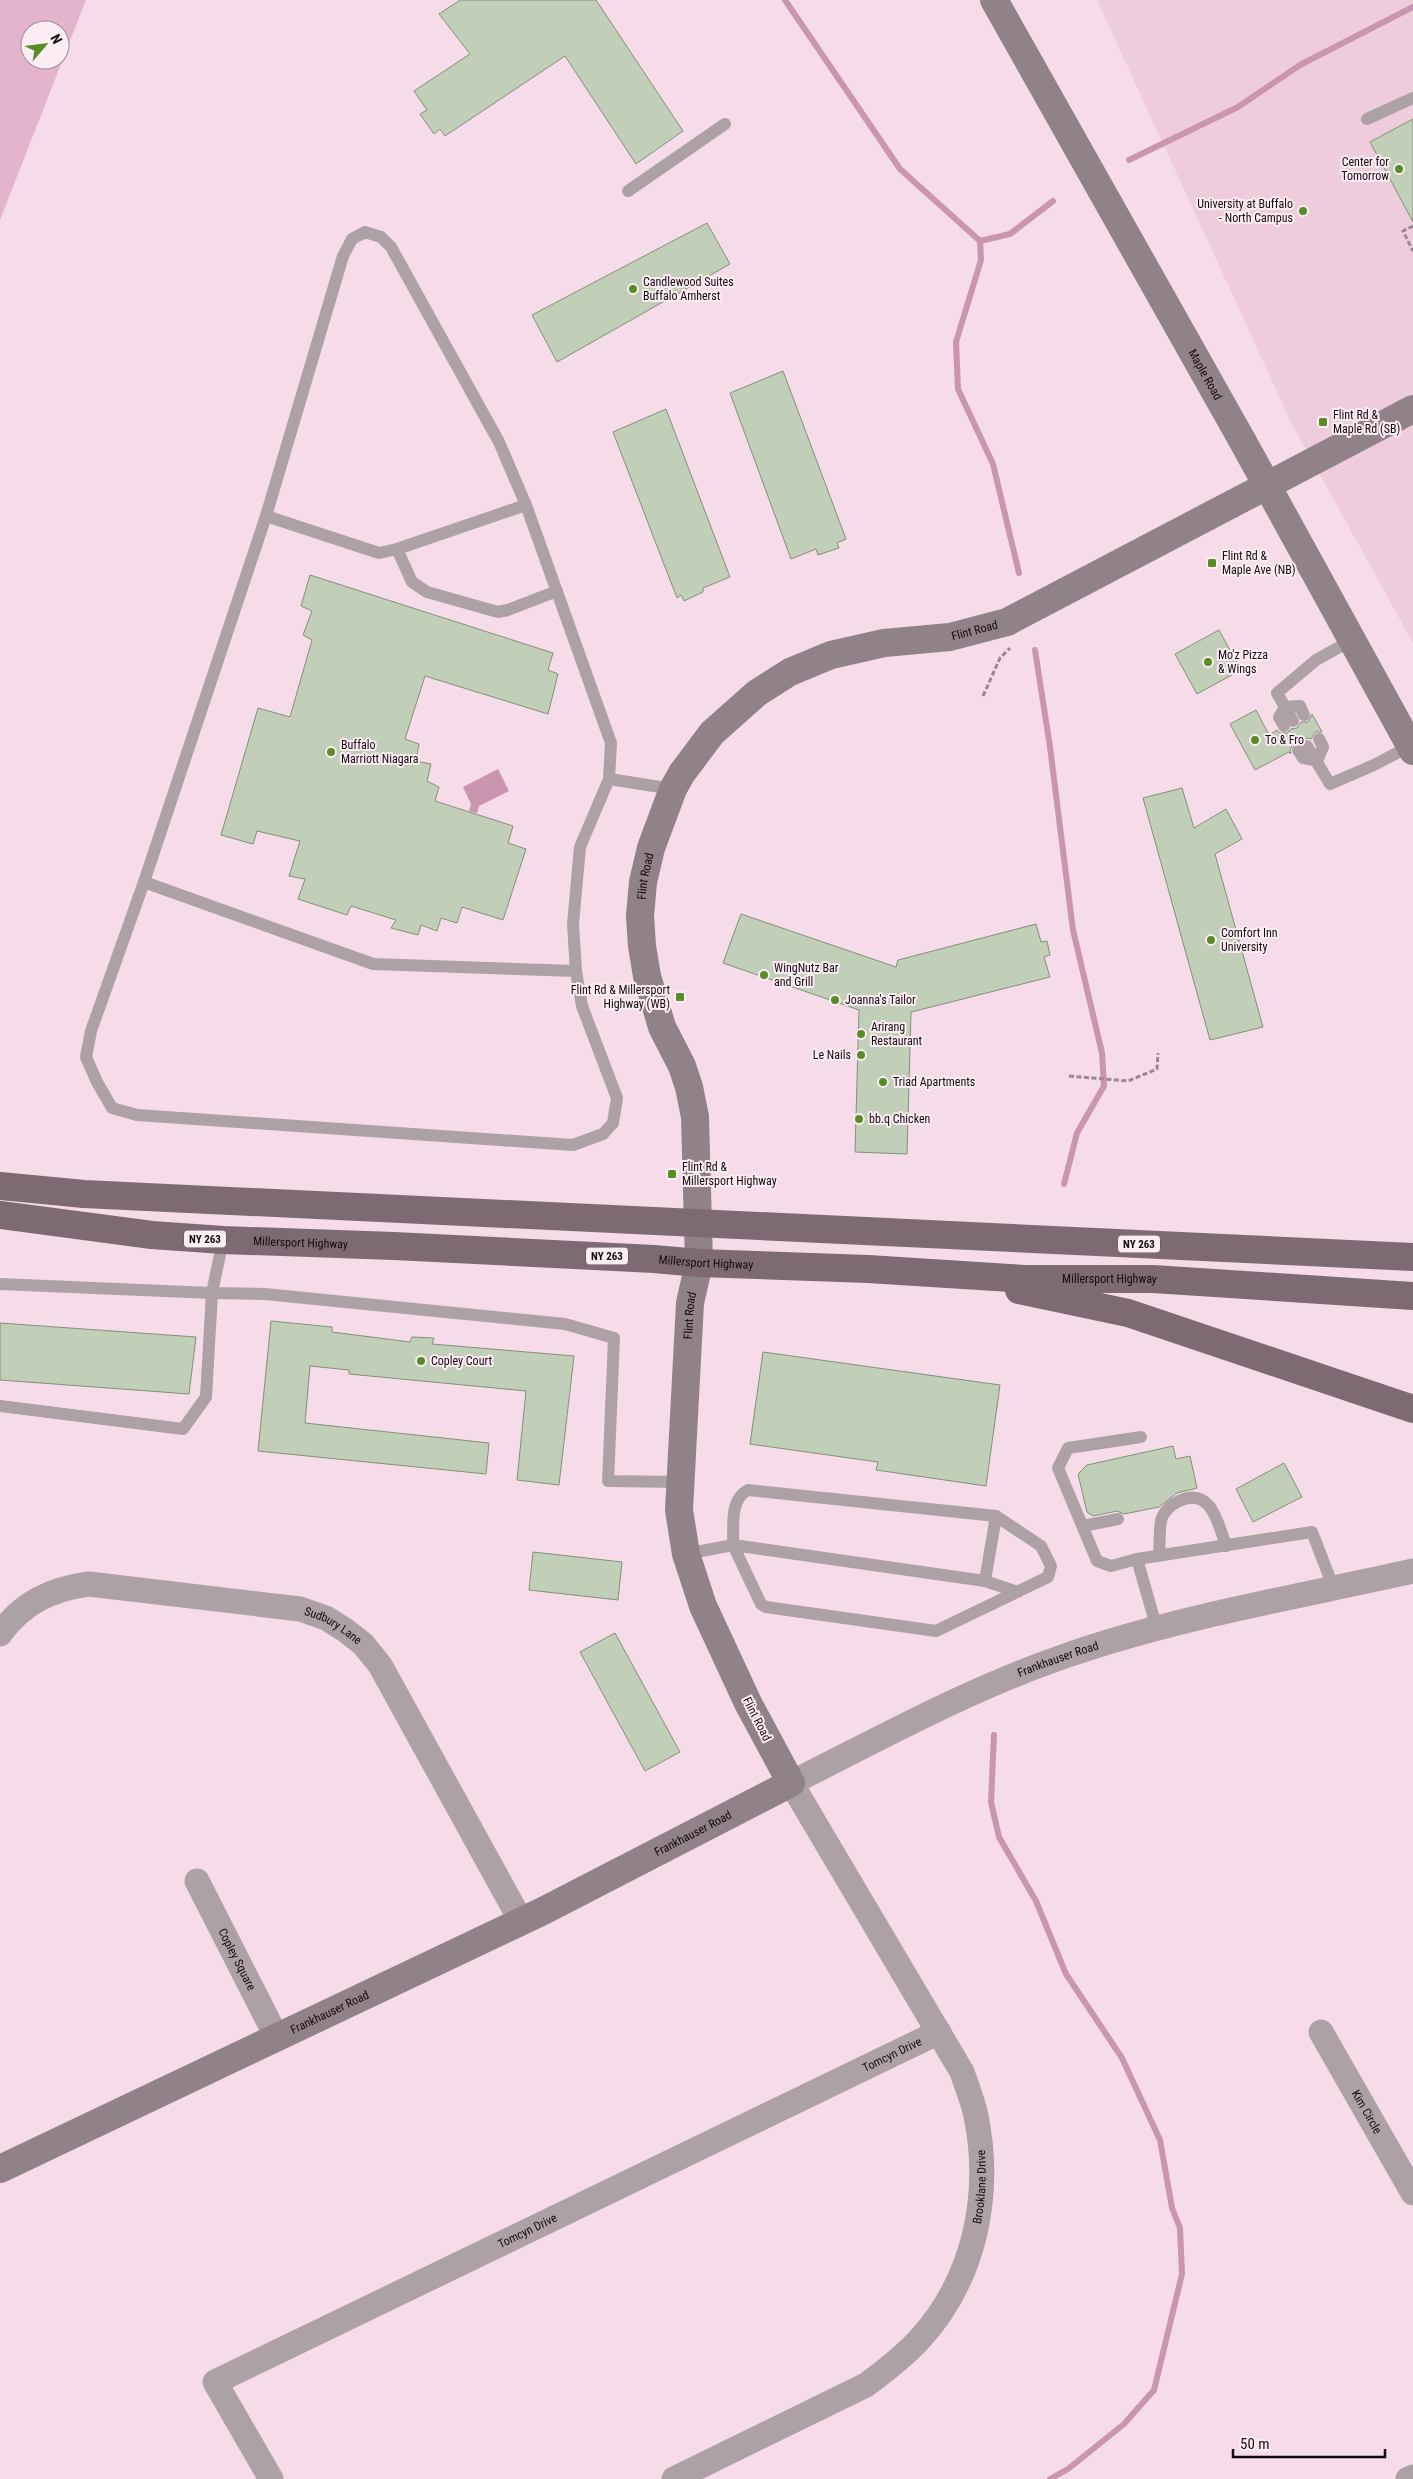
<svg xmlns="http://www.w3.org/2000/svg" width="1413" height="2479" font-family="'Roboto Condensed',sans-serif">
<rect width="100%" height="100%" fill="#f6dbe8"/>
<path fill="#eeccdc" d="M1097,0H1413V643L1291,422Z"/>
<path fill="#e3b4cb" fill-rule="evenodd" d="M0,0H86L0,220ZM30,30H60V60H30Z"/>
<path fill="#ca95af" d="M498,769L509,791L479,806L477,813L469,811L471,804L463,787Z"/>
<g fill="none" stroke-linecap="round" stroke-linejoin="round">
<g stroke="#ca95af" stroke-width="6">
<path d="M785,0L900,169L980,241L1010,234L1053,201"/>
<path d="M1129,160L1238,107L1300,65L1413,7"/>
<path d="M980,241L981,260L956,342L958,389L993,464L1019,573"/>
<path d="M1035,650L1050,747L1073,930L1102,1053L1104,1086L1077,1133L1064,1184"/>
<path d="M994,1735L991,1802L999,1837L1036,1901L1066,1974L1122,2058L1160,2140L1172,2208L1180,2228L1182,2274L1154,2390L1124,2424L1068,2469L1050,2479"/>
</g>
</g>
<g fill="#c1ceb8" stroke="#83907b">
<path d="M460,0H596L683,131L636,164L565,56L445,136L440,129L434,134L420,114L427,110L414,91L470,54L439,14Z"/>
<path d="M1413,119V222L1370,142Z"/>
<path d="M707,223L730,264L557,362L532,315Z"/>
<path d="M783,371L846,539L837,543L839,548L818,555L816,549L791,559L730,393Z"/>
<path d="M666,409L730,577L703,588V592L684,601L681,595L677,598L613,432Z"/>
<path d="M310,575L553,653L548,670L558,674L548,714L425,676L405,739L419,744L416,761L431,764L427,781L439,787L435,801L513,826L508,843L526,849L503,920L462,907L457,923L441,918L437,931L421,925L418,935L391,928L396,920L351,906L347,915L298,899L305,879L289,876L300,841L257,831L253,844L221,835L258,708L290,717L312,640L303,635L312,611L301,606Z"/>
<path d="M1219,630L1241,670L1197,694L1175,654Z"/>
<path d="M1256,710L1269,735L1277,730L1280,733H1287L1291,729L1297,728L1301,722H1308L1312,714L1322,732H1315L1311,739L1306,738L1293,743L1290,750L1291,754L1289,752L1255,770L1230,724Z"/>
<path d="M1182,788L1194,828L1226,809L1242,839L1215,854L1263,1027L1210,1040L1143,798Z"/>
<path d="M741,914L896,967L898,960L1036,924L1041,942L1047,941L1050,955L1044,957L1050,977L911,1012L907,1154L855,1152L859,1010L723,963Z"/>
<path d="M271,1321L332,1327V1332L410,1342L412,1337L434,1338L432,1344L574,1356L559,1485L517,1480L526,1391L349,1374V1370L310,1366L305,1423L489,1443L486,1474L258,1451Z"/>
<path d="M0,1323L196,1337L189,1394L0,1380Z"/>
<path d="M763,1352L1000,1385L986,1486L876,1470L878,1462L750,1444Z"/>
<path d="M1173,1446L1176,1459L1190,1456L1197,1488L1177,1493L1159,1507L1124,1514L1117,1511L1093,1516L1087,1512L1078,1474L1087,1465Z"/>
<path d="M1284,1463L1302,1497L1253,1522L1236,1489Z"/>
<path d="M533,1552L622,1562L618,1600L529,1590Z"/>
<path d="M615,1633L680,1752L645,1771L580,1652Z"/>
</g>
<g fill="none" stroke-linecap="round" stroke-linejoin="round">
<g stroke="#9b8790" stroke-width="3" stroke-dasharray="5 2.5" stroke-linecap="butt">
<path d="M1413,226L1403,231L1413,251"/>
<path d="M983,696L1000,658L1010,648"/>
<path d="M1069,1076L1128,1081L1157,1069L1158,1053"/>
</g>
<g stroke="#ada1a6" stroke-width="12">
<path d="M1367,119L1413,98"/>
<path d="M628,191L725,124"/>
<path d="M365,232L381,237L391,247L499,442L526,505L611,743L609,779L580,847L573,924L576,971L582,1006L617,1098L613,1123L603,1134L573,1145L137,1115L112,1108L97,1082L86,1057L91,1031L144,882L266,516L343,256L352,239Z"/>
<path d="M266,516L379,553L397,549L526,505"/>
<path d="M397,549L412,582L427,592L498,612L508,610L557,591"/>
<path d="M1304,715L1300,706L1285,707L1277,693L1316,660L1352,640"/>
<path d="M1284,726L1279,717L1285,707L1293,721"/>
<path d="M1307,746L1330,784L1374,765L1410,746"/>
<path d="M1298,750L1303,758L1317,761L1323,747L1319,739"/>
<path d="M609,779L673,789"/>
<path d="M144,882L373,964L576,971"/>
<path d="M223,1240L212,1293L265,1294L565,1324L614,1338L608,1481L682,1482"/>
<path d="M0,1284L212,1293L206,1397L183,1429L0,1406"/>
<path d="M1141,1437L1068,1448L1058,1468L1097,1561L1111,1566L1137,1559L1157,1629"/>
<path d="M1083,1526L1118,1519"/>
<path d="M686,1554L733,1545L761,1604L766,1607L936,1631L1048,1577L1051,1566L1041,1546L996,1516L748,1490C729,1500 734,1527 733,1545L985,1581L1018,1592"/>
<path d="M1159,1556C1160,1545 1159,1532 1161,1521C1163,1512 1171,1505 1179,1501C1211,1486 1218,1523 1226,1546"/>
<path d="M1137,1559L1312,1532L1334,1589"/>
<path d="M985,1581L996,1516"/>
</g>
<g stroke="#ada1a6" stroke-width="25">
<path id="s1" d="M0,1634C22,1603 51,1589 89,1584L300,1609L326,1618L345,1630L363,1644L380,1665L521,1921"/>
<path id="s2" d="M197,1881L276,2036"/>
<path id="s3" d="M1321,2032L1413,2193"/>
<path id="s4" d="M271,2479L215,2382L939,2032"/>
<path id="s5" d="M674,2479L866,2385C885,2371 903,2357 919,2340C975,2279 992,2195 976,2116C973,2101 967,2087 962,2072L791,1783C881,1738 969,1689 1065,1656C1177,1617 1297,1597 1413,1571"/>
<path d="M1408,2479L1413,2477"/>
</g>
<g stroke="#918189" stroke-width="28">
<path id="s6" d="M994,0L1242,440L1413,751"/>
<path id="s7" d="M0,2169L543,1911L791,1783L748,1703L703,1606L686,1554L679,1510L690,1303L699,1263L695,1117L689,1087L682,1066L662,1027L647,976L642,946L640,916L643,882L651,848L673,789L682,773L712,733L757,693L790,672L831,655L884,643L950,637L1007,622L1413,409"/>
</g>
<g stroke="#7e6a73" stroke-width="28">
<path d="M0,1186L84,1194L1413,1257"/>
<path id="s8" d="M0,1215L152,1235L223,1240L394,1246L654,1259L699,1263L868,1269L1025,1279H1153L1413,1296"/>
<path d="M1019,1290L1128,1313L1413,1409"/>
</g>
</g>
<g fill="#578c26" stroke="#fcecf3" stroke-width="2">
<circle cx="1399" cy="169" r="5"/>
<circle cx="1303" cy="211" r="5"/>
<circle cx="633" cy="289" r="5"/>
<rect x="1318" y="417" width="10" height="10" rx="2.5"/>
<rect x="1207" y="558" width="10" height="10" rx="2.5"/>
<circle cx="1208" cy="662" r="5"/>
<circle cx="1255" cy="740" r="5"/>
<circle cx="331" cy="752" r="5"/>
<circle cx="1211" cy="940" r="5"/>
<circle cx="764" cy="975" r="5"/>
<rect x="675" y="992" width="10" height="10" rx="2.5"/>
<circle cx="835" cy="1000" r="5"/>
<circle cx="861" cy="1034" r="5"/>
<circle cx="861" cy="1055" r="5"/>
<circle cx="883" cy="1082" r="5"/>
<circle cx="859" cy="1119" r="5"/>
<rect x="667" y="1169" width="10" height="10" rx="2.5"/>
<circle cx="421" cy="1361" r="5"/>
</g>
<g text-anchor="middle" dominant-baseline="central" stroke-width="4" stroke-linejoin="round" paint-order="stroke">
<g fill="#fcecf3" stroke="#5a4e53" stroke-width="1">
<rect x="184" y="1230.5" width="42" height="17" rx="4"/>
<rect x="1118" y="1235.5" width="42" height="17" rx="4"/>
<rect x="586" y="1247.5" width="42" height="17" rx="4"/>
</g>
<g font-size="11" font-weight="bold" fill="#140b0f">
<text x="205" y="1239">NY 263</text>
<text x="1139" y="1244">NY 263</text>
<text x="607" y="1256">NY 263</text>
</g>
<g font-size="12" fill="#140b0f" stroke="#fcecf3" text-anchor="start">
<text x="1389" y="162" text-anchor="end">Center for<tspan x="1389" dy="14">Tomorrow</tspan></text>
<text x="1293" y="204" text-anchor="end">University at Buffalo<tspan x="1293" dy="14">- North Campus</tspan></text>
<text x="643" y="282">Candlewood Suites<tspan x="643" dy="14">Buffalo Amherst</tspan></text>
<text x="1333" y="415">Flint Rd &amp;<tspan x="1333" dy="14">Maple Rd (SB)</tspan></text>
<text x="1222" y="556">Flint Rd &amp;<tspan x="1222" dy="14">Maple Ave (NB)</tspan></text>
<text x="1218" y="655">Mo'z Pizza<tspan x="1218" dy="14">&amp; Wings</tspan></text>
<text x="1265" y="740">To &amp; Fro</text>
<text x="341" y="745">Buffalo<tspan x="341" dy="14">Marriott Niagara</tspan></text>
<text x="1221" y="933">Comfort Inn<tspan x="1221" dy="14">University</tspan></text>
<text x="774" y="968">WingNutz Bar<tspan x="774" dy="14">and Grill</tspan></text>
<text x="670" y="990" text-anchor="end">Flint Rd &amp; Millersport<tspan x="670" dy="14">Highway (WB)</tspan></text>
<text x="845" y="1000">Joanna's Tailor</text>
<text x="871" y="1027">Arirang<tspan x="871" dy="14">Restaurant</tspan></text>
<text x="851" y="1055" text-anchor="end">Le Nails</text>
<text x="893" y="1082">Triad Apartments</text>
<text x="869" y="1119">bb.q Chicken</text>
<text x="682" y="1167">Flint Rd &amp;<tspan x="682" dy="14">Millersport Highway</tspan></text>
<text x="431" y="1361">Copley Court</text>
</g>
<g font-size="12" fill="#140b0f" stroke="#fcecf3">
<text stroke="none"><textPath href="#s6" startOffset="430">Maple Road</textPath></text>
<text stroke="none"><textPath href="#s7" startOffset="2272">Flint Road</textPath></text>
<text stroke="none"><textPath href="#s7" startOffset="1822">Flint Road</textPath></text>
<text stroke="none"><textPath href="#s8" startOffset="302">Millersport Highway</textPath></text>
<text stroke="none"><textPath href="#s8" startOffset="708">Millersport Highway</textPath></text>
<text stroke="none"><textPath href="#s8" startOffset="1112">Millersport Highway</textPath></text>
<text stroke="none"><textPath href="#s7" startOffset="1372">Flint Road</textPath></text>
<text stroke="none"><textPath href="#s1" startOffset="355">Sudbury Lane</textPath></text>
<text stroke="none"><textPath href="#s5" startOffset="1200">Frankhauser Road</textPath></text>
<text transform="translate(757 1719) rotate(63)">Flint Road</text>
<text stroke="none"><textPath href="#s7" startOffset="770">Frankhauser Road</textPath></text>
<text stroke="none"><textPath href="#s2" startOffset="88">Copley Square</textPath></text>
<text stroke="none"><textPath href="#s7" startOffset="365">Frankhauser Road</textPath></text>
<text stroke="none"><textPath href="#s4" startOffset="864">Tomcyn Drive</textPath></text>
<text stroke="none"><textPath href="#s3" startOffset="92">Kim Circle</textPath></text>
<text stroke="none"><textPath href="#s5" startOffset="452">Brooklane Drive</textPath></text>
<text stroke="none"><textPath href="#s4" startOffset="459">Tomcyn Drive</textPath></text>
</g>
</g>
<g transform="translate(45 45) rotate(62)"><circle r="24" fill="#fcecf3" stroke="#9f9298"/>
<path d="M0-4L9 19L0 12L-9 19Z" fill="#578c26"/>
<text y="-8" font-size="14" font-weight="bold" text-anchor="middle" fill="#140b0f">N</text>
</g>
<path d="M1233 2449v8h152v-8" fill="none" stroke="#140b0f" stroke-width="2.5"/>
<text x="1240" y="2449" font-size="15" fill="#140b0f" stroke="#fcecf3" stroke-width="4" paint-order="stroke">50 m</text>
</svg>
